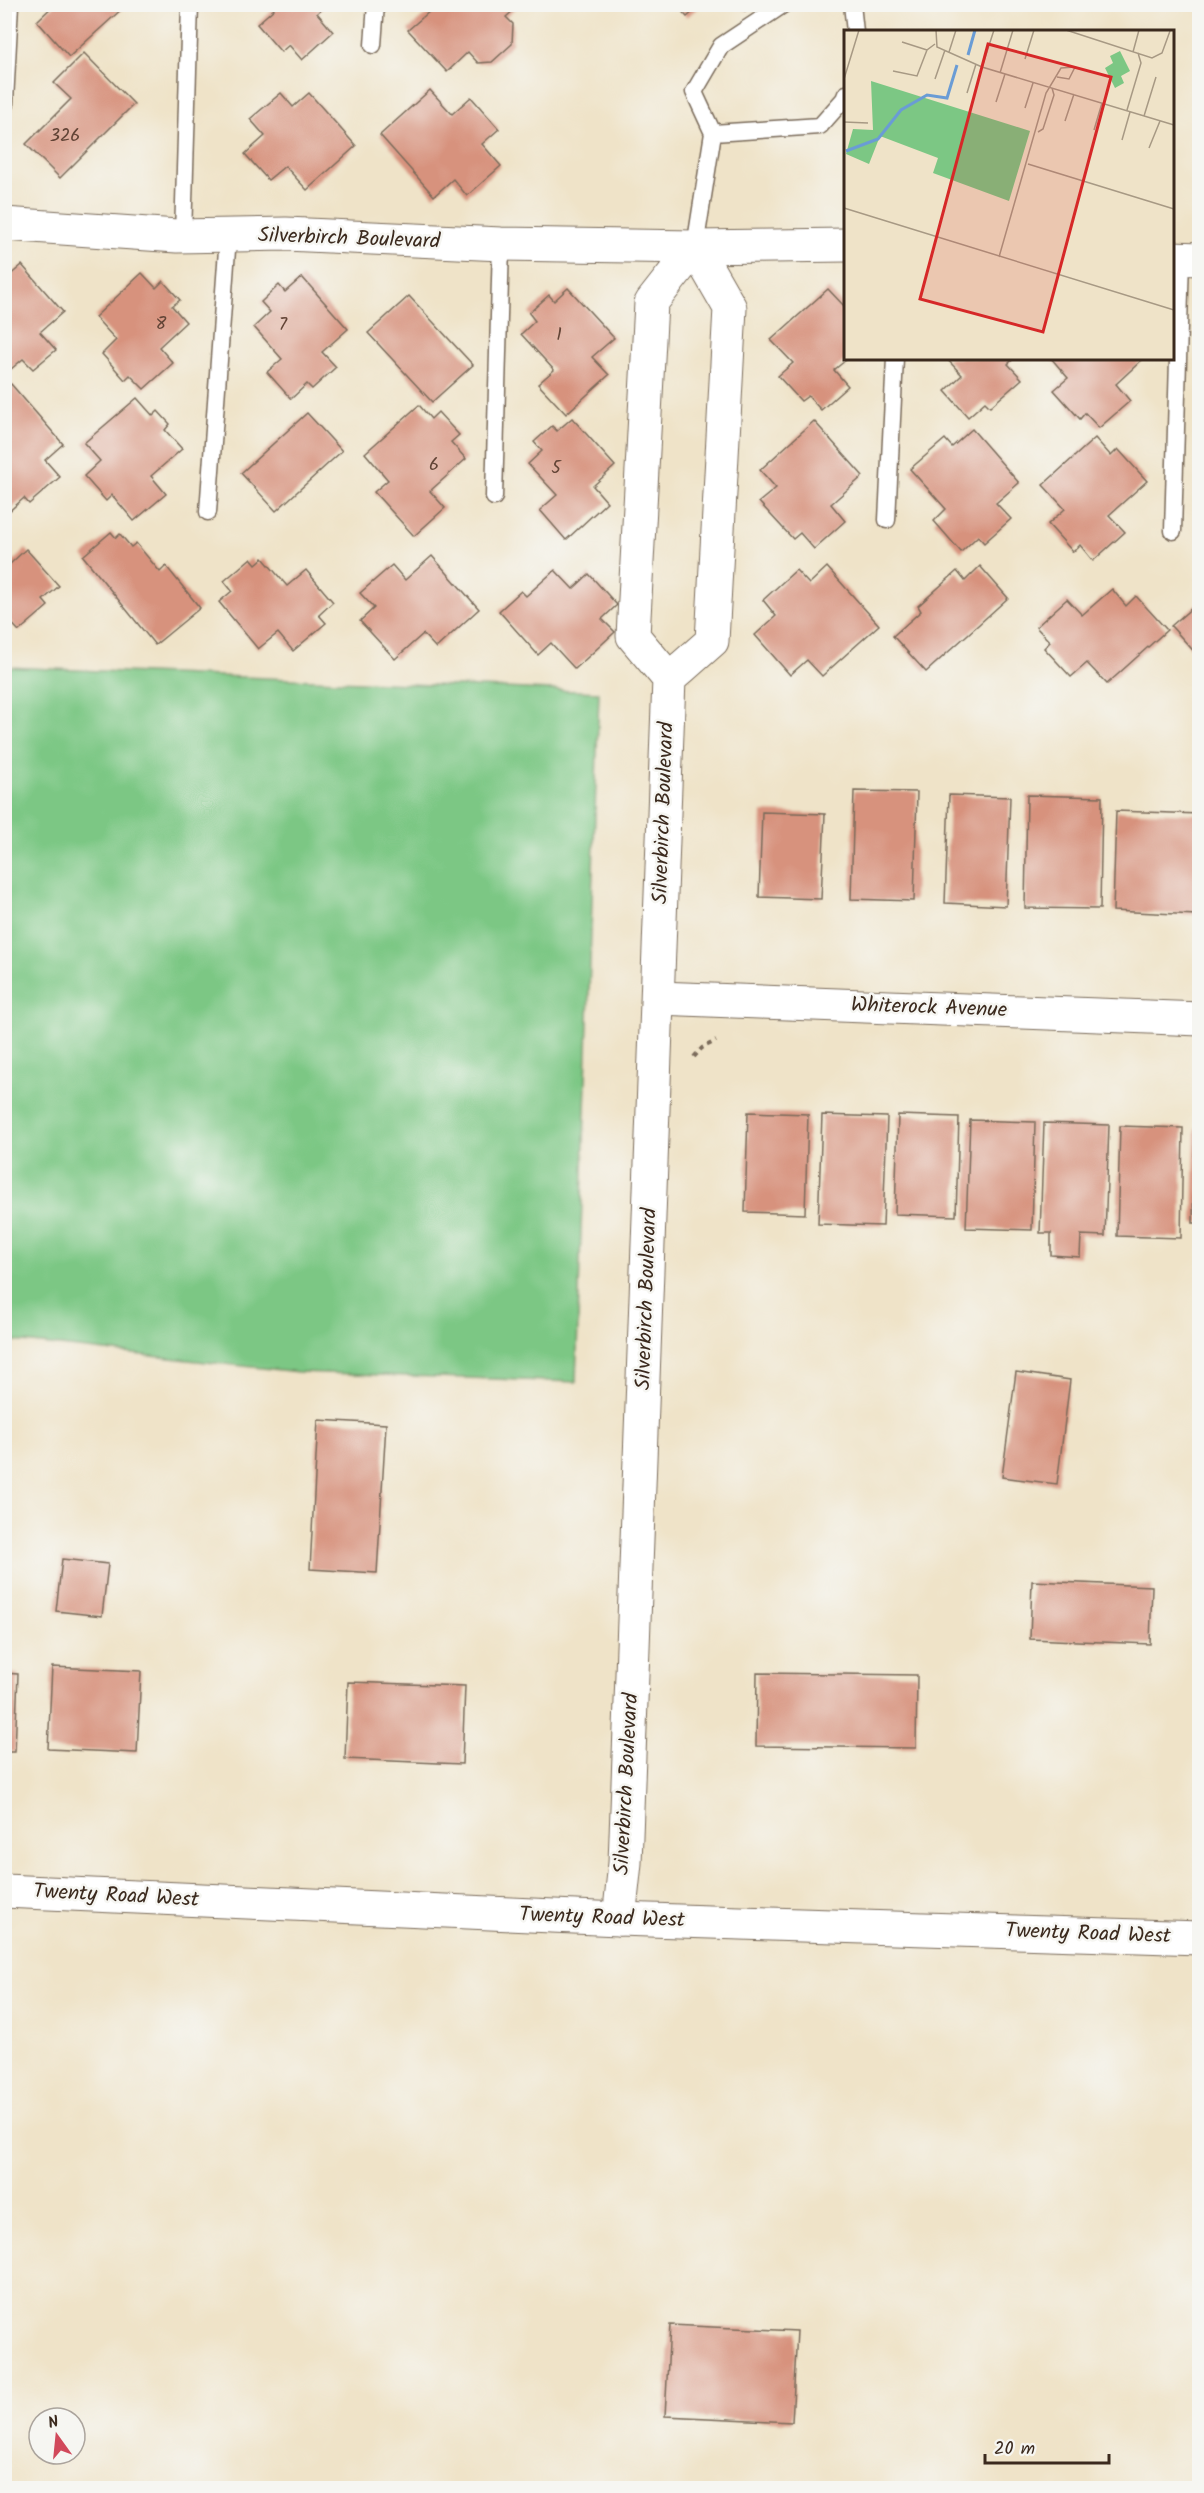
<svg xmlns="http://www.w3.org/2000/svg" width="1204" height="2493" font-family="Kalam,sans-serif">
<rect width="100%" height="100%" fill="#f6f6f2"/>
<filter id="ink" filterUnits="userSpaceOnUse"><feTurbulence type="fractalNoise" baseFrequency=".0167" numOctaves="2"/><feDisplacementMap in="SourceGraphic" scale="12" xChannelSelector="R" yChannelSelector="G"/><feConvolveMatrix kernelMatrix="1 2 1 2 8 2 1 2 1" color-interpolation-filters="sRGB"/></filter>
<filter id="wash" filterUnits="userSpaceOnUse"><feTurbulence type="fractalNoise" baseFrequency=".008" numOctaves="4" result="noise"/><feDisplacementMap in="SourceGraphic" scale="24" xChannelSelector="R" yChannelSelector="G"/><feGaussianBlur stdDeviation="1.35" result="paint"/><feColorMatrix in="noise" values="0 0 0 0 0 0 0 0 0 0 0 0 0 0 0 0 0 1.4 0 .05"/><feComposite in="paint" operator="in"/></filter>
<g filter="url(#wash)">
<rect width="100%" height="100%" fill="#efe3c8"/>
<path fill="#7cc784" stroke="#5c7851" stroke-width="1.5" d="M5,667L599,692L576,1382L298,1372L5,1340Z"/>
<g id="blocks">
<g fill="#d7927d">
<path d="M55,4H120L123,8L69,57L37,21Z"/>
<path d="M270,4H327L317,13L333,32L302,60L289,45L281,52L257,24L274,9Z"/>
<path d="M675,4H702L687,17Z"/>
<path d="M738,4H752L745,11Z"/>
<path d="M437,5H511L515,9L506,17L513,24L512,44L492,62L478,63L468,52L447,72L408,30Z"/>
<path d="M84,53L134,104L60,178L26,144L71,99L54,83Z"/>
<path d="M430,90L452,114L471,97L499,129L482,144L501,166L467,196L453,179L434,196L380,135Z"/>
<path d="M281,93L293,107L309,93L356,146L307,190L285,166L268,180L245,154L265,136L250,119Z"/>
<path d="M22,265L63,312L40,332L56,350L33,369L23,359L4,375V273L8,277Z"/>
<path d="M142,273L156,288L163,281L180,300L172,306L186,322L159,347L173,363L144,389L130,375L125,380L102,354L116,340L95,317Z"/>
<path d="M302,277L348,329L322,352L336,367L312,389L307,384L291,399L267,372L282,359L254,327L270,312L261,302L279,285L285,292Z"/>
<path d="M568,288L614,338L592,357L609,375L566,414L538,384L554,370L521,334L535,321L529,313L549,295L554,301Z"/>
<path d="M828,289L846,308V360L834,370L848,386L821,410L808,396L801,401L778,376L793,363L771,340Z"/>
<path d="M409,296L473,365L432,402L368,333Z"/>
<path d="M946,358H1014L1008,364L1022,379L990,407L985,402L968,417L945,391L962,375Z"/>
<path d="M1051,358H1144L1116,384L1130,401L1099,428L1085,413L1080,419L1054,390L1068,378Z"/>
<path d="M11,384L63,444L45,460L60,477L29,504L24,498L6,514L4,390Z"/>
<path d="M137,398L153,416L158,411L170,424L165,430L182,449L151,476L166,494L134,521L112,495L106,501L84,476L100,461L84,443Z"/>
<path d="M419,405L431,419L438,412L459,435L451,442L466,459L430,491L445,508L414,536L374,492L388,480L365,453Z"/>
<path d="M307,413L342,451L276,511L241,473Z"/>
<path d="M572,418L615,466L593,486L607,502L566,540L540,510L557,495L528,464L542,451L534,442L552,426L557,431Z"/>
<path d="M814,421L863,476L831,504L845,521L814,549L800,533L793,539L759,502L776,488L760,470Z"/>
<path d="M972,429L1019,483L996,503L1011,519L984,543L978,536L961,552L934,521L946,509L910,469L945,439L952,447Z"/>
<path d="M1095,438L1111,456L1118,449L1147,481L1109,515L1125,532L1093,561L1080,545L1073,552L1048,524L1065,509L1043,485Z"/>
<path d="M111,532L116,538L120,534L131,547L136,543L160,572L166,566L200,608L155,645L83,556Z"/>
<path d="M26,549L59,586L43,600L48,606L19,631L4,615V560L9,565Z"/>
<path d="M432,556L479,609L436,648L423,634L395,659L360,621L374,608L360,593L392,565L405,580Z"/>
<path d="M251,558L256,564L263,558L287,586L306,570L333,602L319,615L326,623L293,651L278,633L258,649L219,602L232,591L224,581Z"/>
<path d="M980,566L1008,598L926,672L893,636L921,611L918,606L957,571L965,581Z"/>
<path d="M827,567L879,625L822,676L807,660L790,675L755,635L776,616L763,600L796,570L809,584Z"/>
<path d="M555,570L573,589L589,574L617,605L602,619L615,632L575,669L551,643L538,655L499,611L521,591L526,596Z"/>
<path d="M1112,589L1126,606L1136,596L1167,630L1107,684L1087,663L1071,677L1044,648L1050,642L1036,627L1067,599L1082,615Z"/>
<path d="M1200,601V658L1171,626Z"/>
<path d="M854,791L917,792L914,901L851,899Z"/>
<path d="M949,795L1010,797L1006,906L945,903Z"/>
<path d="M1027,795L1102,797L1100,909L1025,908Z"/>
<path d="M1116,811L1200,814L1197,915L1113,911Z"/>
<path d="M762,812L825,814L821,899L759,897Z"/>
<path d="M748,1112L808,1114L805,1214L745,1212Z"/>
<path d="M822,1115L887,1117L883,1226L818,1224Z"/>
<path d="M898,1115L959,1117L956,1216L895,1214Z"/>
<path d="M970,1120L1035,1122L1032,1230L966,1228Z"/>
<path d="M1044,1123L1109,1125L1105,1236L1081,1235L1080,1257L1051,1255V1233H1040Z"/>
<path d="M1120,1126L1183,1128L1181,1238L1117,1236Z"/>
<path d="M1195,1128L1200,1129V1223H1193Z"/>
<path d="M1016,1372L1070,1380L1057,1484L1002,1477Z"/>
<path d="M318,1420L386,1424L377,1573L310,1569Z"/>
<path d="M62,1559L108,1564L102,1616L56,1611Z"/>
<path d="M1032,1581L1152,1586L1150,1644L1030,1639Z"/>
<path d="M52,1667L141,1671L137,1753L48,1749Z"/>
<path d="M4,1673L18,1674L15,1752H4Z"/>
<path d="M757,1673L917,1675L916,1748L756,1746Z"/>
<path d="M348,1682L465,1686L462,1764L345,1759Z"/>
<path d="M670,2325L797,2331L792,2422L665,2416Z"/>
</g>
</g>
</g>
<g filter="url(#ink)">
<use href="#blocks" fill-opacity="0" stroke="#7a6b5a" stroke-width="1.5"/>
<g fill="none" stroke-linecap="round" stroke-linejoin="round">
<defs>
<g id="service">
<path d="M852,4L855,32"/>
<path d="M373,45L376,4"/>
<path d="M4,121L10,4"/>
<path d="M713,133L820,126L844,99L846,94"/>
<path d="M183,235L190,4"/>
<path d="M695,247L713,133L694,92L721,46L784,4"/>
<path d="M494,497L501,244"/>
<path d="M208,512L228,236"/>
<path d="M887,520L895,358"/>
<path d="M1173,531L1181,258"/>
</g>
<g id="minor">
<path d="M4,224L177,236L286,234L501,244L695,247L846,245"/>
<path d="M1172,258L1200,259"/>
<path d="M658,998L1200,1019"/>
<path d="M619,1919L625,1863L669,679L633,636L651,303L695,247L730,308L712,641L669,679"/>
</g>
<path id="tertiary" d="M4,1891L619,1919L1200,1938"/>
</defs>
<use href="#service" stroke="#7a6b5a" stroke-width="19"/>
<use href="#minor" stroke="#7a6b5a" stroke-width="35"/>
<use href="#tertiary" stroke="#7a6b5a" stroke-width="35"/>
<path stroke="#7a6b5a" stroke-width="4" stroke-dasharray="4.5 4.5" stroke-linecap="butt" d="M694,1057L702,1048L716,1041"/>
<use href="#service" stroke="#fff" stroke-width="16"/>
<use href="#minor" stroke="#fff" stroke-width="33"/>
<use href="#tertiary" stroke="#fff" stroke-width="33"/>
</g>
</g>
<g text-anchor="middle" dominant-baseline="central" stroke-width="5" stroke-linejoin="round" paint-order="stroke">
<g font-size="18" fill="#624436">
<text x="65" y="136">326</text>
<text x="161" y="324">8</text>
<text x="283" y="325">7</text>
<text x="559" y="335">1</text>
<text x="434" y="465">6</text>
<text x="556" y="468">5</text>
</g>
<g font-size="21" fill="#3b2a1e" stroke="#f6f6f2">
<text transform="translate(349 239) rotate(2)">Silverbirch Boulevard</text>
<text transform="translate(664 813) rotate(-88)">Silverbirch Boulevard</text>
<text transform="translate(929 1008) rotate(2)">Whiterock Avenue</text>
<text transform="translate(647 1299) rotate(-88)">Silverbirch Boulevard</text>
<text transform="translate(627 1784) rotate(-87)">Silverbirch Boulevard</text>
<text transform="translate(116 1896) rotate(3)">Twenty Road West</text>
<text transform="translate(602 1918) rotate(2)">Twenty Road West</text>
<text transform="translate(1088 1934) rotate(2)">Twenty Road West</text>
</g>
</g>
<g transform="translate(844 30)">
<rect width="330" height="330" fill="#efe3c8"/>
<path d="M276,21L286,41L277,46L280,53L271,58L261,38L269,33L266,26ZM27,51L186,101L165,171L89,143L94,128L36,106L25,134L2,124L9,99L29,100Z" fill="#7cc784"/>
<path fill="none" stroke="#6a9cd5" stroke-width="3" d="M124,25L131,0M2,121L34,109L57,80L83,65L103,68L113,35"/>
<path fill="none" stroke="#a79984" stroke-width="1.5" d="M92,0L93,17L138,37L330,95M222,0L308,28L318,23L326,1M58,12L83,20M105,22L112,0M289,22L295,0M181,29L190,0M138,37L150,0M49,41L73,46L83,20L91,14M156,43L169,0M0,49L15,0M91,49L101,20M123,63L132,34M152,72L161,44M181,78L189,53M283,80L297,33L294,23M300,86L312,47M221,91L230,64M0,92L24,93M250,100L258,73M194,102L199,99L210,65L208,58M278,110L286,82M305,118L316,91M184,134L330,179M0,178L330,280M155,227L202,63L217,38L231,37L225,49L213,47"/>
<path fill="#d62828" fill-opacity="0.15" stroke="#d62828" stroke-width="3" d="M144,14L267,47L199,302L76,269Z"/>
<rect width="330" height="330" fill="none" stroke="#3b2a1e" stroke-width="3"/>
</g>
<rect width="1204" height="2493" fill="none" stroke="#f6f6f2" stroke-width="24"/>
<g transform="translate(57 2436) rotate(345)"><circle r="28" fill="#f6f6f2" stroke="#aba49d" stroke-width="1.5"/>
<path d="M0-4.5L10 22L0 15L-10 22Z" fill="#d1495b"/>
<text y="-9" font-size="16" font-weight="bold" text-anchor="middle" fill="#3b2a1e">N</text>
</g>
<path d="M985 2454v9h124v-9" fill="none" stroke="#3b2a1e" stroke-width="3"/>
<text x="994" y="2454" font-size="18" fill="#3b2a1e" stroke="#f6f6f2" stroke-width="4.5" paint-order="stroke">20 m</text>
</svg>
